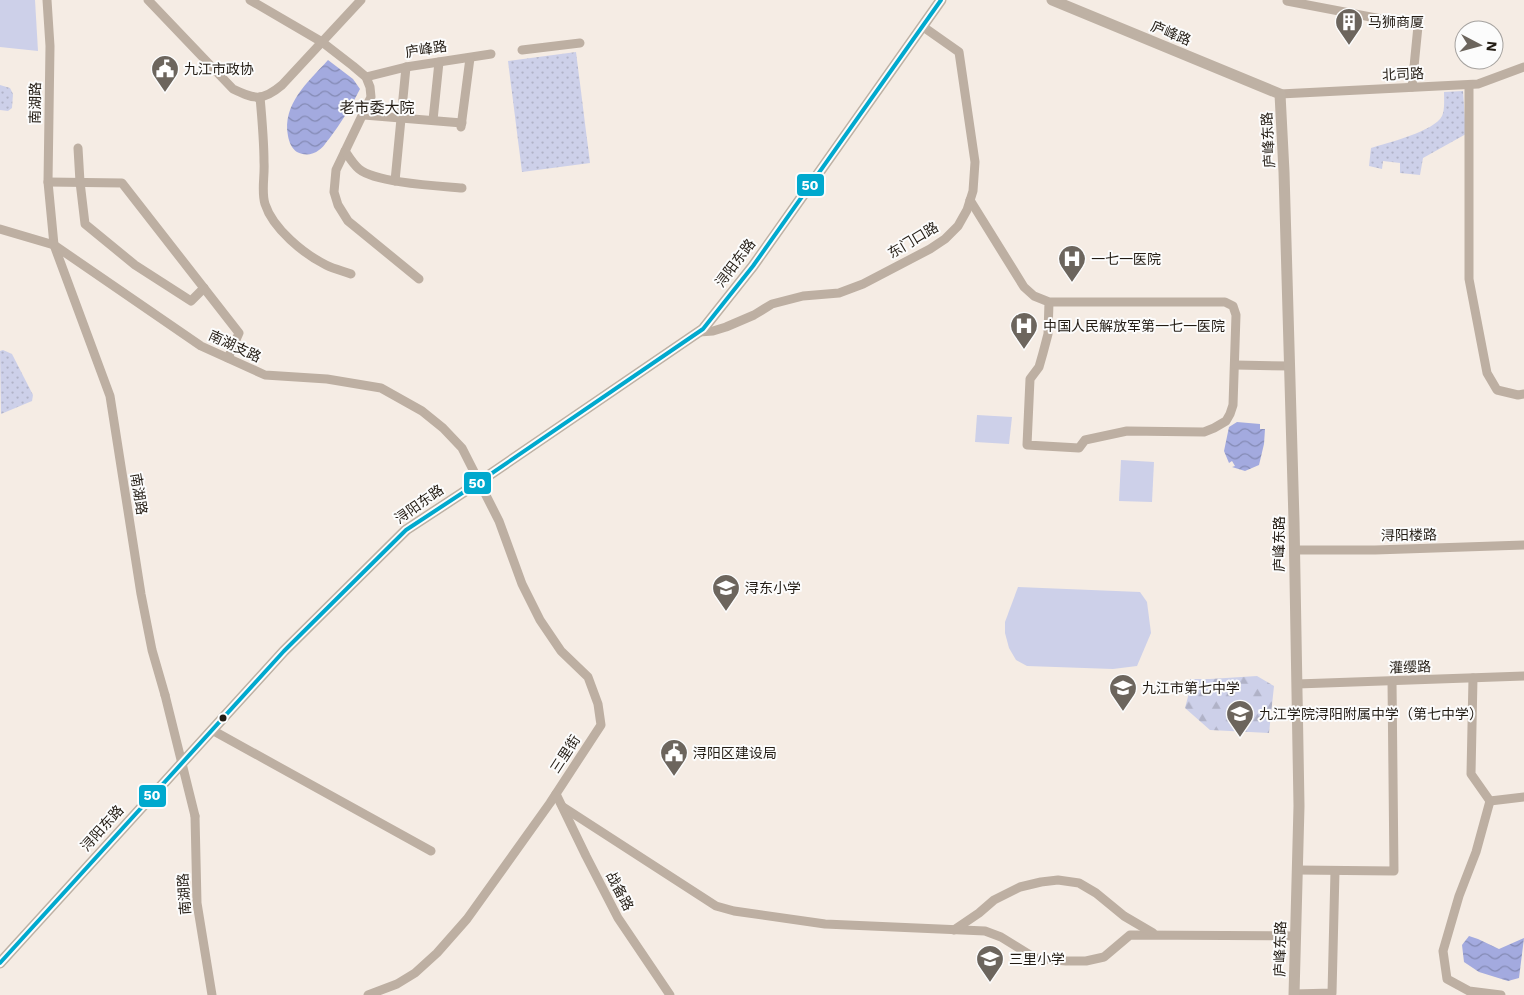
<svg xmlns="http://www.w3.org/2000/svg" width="1524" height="995" font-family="'Work Sans','Noto Sans SC',sans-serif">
<defs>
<pattern id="grass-dots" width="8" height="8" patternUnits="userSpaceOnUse" patternTransform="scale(1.25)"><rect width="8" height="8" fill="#cdd0e9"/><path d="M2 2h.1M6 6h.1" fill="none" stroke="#b0b2c7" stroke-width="1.8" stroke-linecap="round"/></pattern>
<pattern id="forest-firs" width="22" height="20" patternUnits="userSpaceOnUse" patternTransform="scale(1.25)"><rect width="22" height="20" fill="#cdd0e9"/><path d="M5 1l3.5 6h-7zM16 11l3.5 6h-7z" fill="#b0b2c7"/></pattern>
<pattern id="water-waves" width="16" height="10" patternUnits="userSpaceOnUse" patternTransform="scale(1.25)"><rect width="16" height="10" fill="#a3aadf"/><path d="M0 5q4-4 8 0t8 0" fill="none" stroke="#848ab4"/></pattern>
</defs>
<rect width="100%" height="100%" fill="#f5ece4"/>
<g fill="url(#grass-dots)">
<path d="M576,52L590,163L522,172L508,61Z"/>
<path d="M0,85L10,88L13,94L12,108L8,111L0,110Z"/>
<path d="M1463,91L1466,134L1423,158L1420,175L1400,173V163L1383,161L1382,169L1369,166L1371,148C1387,143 1435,131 1442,116C1445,110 1444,99 1444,92Z"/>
<path d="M3,350L12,354L33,395L32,401L1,414L0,351Z"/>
</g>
<path fill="url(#forest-firs)" d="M1257,676L1274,686L1269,733L1210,730L1185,708L1191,685L1190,679H1210Z"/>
<g fill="#cdd0e9">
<path d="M0,0H35L38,51L0,47Z"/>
<path d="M977,415L1012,417L1009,444L975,442Z"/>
<path d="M1121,460L1154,462L1152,502L1119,501Z"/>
<path d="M1018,587L1140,592L1147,602L1151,633L1137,666L1113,669L1027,666L1016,660L1009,648L1005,633V622Z"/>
</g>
<g fill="url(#water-waves)">
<path d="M328,60L353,79L360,89C351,107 341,123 329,139C326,142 323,148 319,150C313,155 304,156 297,152C292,149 289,142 288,136C282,104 308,82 328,60Z"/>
<path d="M1237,422L1260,424V429H1265L1264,444L1259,465L1245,471L1232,467L1235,466L1232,461L1229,463L1224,451L1229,427Z"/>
<path d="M1469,936L1478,939L1499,949L1524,938L1519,978L1508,981L1479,972L1464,962L1462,945Z"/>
</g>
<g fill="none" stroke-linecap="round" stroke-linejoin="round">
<g stroke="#bdafa2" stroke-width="9">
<path d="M47,0L50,46L48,182L54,245L110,396L141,594L152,650L165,695"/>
<path d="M148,0L233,89C254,99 262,102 282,85L361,0"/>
<path d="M250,0L322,42L353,66L366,77L370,87L371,97L336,170L334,192L338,205L348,221L419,279"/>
<path d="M1287,1L1418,26L1412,87"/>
<path d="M522,50L580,43"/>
<path d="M366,77L406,67L491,54"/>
<path d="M1469,85V279L1487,373L1497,390L1518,395L1524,394"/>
<path d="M1280,94L1478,84L1524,67"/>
<path d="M260,97C262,119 264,141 264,162C265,176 261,191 265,204C273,229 304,254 326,265C334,269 343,271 351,274"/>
<path d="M364,115L462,123"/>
<path d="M433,120L439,62"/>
<path d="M461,127L470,58"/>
<path d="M78,148L80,182L85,224L135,265L191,301L204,288"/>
<path d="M345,151C349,157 353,164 359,169C376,183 439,186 462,188"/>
<path d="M395,181L406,67"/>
<path d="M48,182L122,183L239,333L228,358"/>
<path d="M970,200L1024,287L1034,296L1049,302H1225L1233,306L1236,315L1233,405L1230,414L1226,421L1214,428L1204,432L1127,431L1085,440L1079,448L1027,445L1030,379L1039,367L1043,353L1048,334L1049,302"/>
<path d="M0,229L54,245L201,346L265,375L327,379L381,388L422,411L443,428L462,448L499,521L522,584L540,620L561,651L588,677L598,704L601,725L550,803L467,919L437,953L415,973L397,984L368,995"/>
<path d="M699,332L713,331L726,327L754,315L772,304L803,296L839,293L863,284L930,249L945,239L958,226L967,210L973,191L975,162L959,52L922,26"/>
<path d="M1235,365L1290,366"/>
<path d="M1294,550H1375L1524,545"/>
<path d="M1473,678L1471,774L1490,801"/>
<path d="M1297,684L1524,676"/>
<path d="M212,730L431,851"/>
<path d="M556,794L586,856L618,918L670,995"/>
<path d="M1490,801L1476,852L1459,896L1443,951L1447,979L1469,991L1501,995"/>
<path d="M1490,801L1524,797"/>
<path d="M563,807L716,906L734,911L825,924L985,931L1001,937L1035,958L1066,961H1086L1104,957L1130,935L1296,936"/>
<path d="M195,816L197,903L212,995"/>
<path d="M1297,870L1394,871L1392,681"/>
<path d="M954,930L979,913L994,900L1020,887L1041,882L1058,880L1079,883L1096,893L1124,916L1153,933"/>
<path d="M1294,994L1332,993L1335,871"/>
</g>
<g stroke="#beb1a4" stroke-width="11">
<path d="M1052,0L1280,94L1284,172L1294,521L1299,806L1294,995"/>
<path d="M0,963L284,651L406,530L479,482L703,329L753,266L941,0"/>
</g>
<path stroke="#bdafa2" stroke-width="9" d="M165,695L195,816"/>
<defs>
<path id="bus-1" d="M0,963L284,651L406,530L479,482L703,329L753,266L941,0"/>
</defs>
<use href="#bus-1" stroke="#fcfcfc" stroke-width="8"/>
<use href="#bus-1" stroke="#00a9ce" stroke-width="4"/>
</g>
<defs>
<symbol id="building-pin" viewBox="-11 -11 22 30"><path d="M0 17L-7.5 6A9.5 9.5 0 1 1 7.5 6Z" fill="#6c655d" stroke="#fcfcfc"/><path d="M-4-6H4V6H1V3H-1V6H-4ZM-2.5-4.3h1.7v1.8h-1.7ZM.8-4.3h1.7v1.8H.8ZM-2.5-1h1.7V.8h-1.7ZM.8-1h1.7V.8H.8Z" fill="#fff"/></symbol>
<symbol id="civic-pin" viewBox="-11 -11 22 30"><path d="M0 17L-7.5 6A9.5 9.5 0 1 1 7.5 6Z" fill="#6c655d" stroke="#fcfcfc"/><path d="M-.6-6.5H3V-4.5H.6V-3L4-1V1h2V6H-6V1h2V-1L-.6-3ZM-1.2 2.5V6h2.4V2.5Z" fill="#fff"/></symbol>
<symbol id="hospital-pin" viewBox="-11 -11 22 30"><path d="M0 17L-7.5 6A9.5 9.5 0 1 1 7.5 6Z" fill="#6c655d" stroke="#fcfcfc"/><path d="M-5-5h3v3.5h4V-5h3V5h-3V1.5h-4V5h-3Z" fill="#fff"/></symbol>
<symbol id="school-pin" viewBox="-11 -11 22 30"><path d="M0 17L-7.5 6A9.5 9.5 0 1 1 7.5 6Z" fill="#6c655d" stroke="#fcfcfc"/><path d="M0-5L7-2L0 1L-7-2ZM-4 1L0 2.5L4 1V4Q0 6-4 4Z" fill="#fff"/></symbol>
</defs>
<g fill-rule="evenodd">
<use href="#building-pin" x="1333" y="6" width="32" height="43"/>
<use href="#civic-pin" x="149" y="53" width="32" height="43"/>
<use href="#hospital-pin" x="1056" y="243" width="32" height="43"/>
<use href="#hospital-pin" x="1008" y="310" width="32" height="43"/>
<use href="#school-pin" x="710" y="572" width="32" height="43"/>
<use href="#school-pin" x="1107" y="672" width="32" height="43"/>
<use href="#school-pin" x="1224" y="698" width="32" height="43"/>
<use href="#civic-pin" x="658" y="737" width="32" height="43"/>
<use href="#school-pin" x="974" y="943" width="32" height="43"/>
</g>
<circle fill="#231c14" stroke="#fcfcfc" stroke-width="2" cx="223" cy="718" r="4.5"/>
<g text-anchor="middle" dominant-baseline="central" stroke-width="4" stroke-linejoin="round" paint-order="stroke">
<g font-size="14" fill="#231c14" stroke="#fcfcfc" text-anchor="start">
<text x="1368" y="22">马狮商厦</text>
<text x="184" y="69">九江市政协</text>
<text x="1091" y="259">一七一医院</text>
<text x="1043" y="326">中国人民解放军第一七一医院</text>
<text x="745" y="588">浔东小学</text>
<text x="1142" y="688">九江市第七中学</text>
<text x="1259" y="714">九江学院浔阳附属中学（第七中学）</text>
<text x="693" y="753">浔阳区建设局</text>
<text x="1009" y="959">三里小学</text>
</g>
<g font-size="14" fill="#231c14" stroke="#fcfcfc">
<text transform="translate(1171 33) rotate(22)">庐峰路</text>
<text transform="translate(426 49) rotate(-9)">庐峰路</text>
<text transform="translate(1403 74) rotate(-3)">北司路</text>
<text transform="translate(35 103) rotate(-89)">南湖路</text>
<text transform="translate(1268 140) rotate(-93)">庐峰东路</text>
<text transform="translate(913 240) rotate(-31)">东门口路</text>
<text transform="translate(735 263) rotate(-53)">浔阳东路</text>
<text transform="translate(235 346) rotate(25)">南湖支路</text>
<text transform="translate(139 494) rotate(81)">南湖路</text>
<text transform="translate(419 504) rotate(-35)">浔阳东路</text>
<text transform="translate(1409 535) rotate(-1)">浔阳楼路</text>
<text transform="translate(1279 544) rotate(-90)">庐峰东路</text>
<text transform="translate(1410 667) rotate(-2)">灌缨路</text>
<text transform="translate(565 754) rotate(-57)">三里街</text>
<text transform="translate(102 828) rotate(-48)">浔阳东路</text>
<text transform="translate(620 891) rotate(62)">战备路</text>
<text transform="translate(184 894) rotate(-94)">南湖路</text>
<text transform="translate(1280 949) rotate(-89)">庐峰东路</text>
</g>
<g font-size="15" fill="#231c14" stroke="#fcfcfc">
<text x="377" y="108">老市委大院</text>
</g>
</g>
<g stroke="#fcfcfc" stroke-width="2">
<rect x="796" y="173" width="29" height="24" rx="5" fill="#00a9ce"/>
<rect x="463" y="471" width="29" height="24" rx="5" fill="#00a9ce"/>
<rect x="138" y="784" width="29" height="24" rx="5" fill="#00a9ce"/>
</g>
<g font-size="14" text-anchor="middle" font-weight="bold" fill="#fff">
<text x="810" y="190">50</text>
<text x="477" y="488">50</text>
<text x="152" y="800">50</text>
</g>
<g transform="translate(1479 45) rotate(96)"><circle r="24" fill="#fcfcfc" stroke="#a5a29f"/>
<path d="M0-4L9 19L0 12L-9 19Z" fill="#6c655d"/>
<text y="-8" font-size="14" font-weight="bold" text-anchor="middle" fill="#231c14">N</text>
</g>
</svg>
